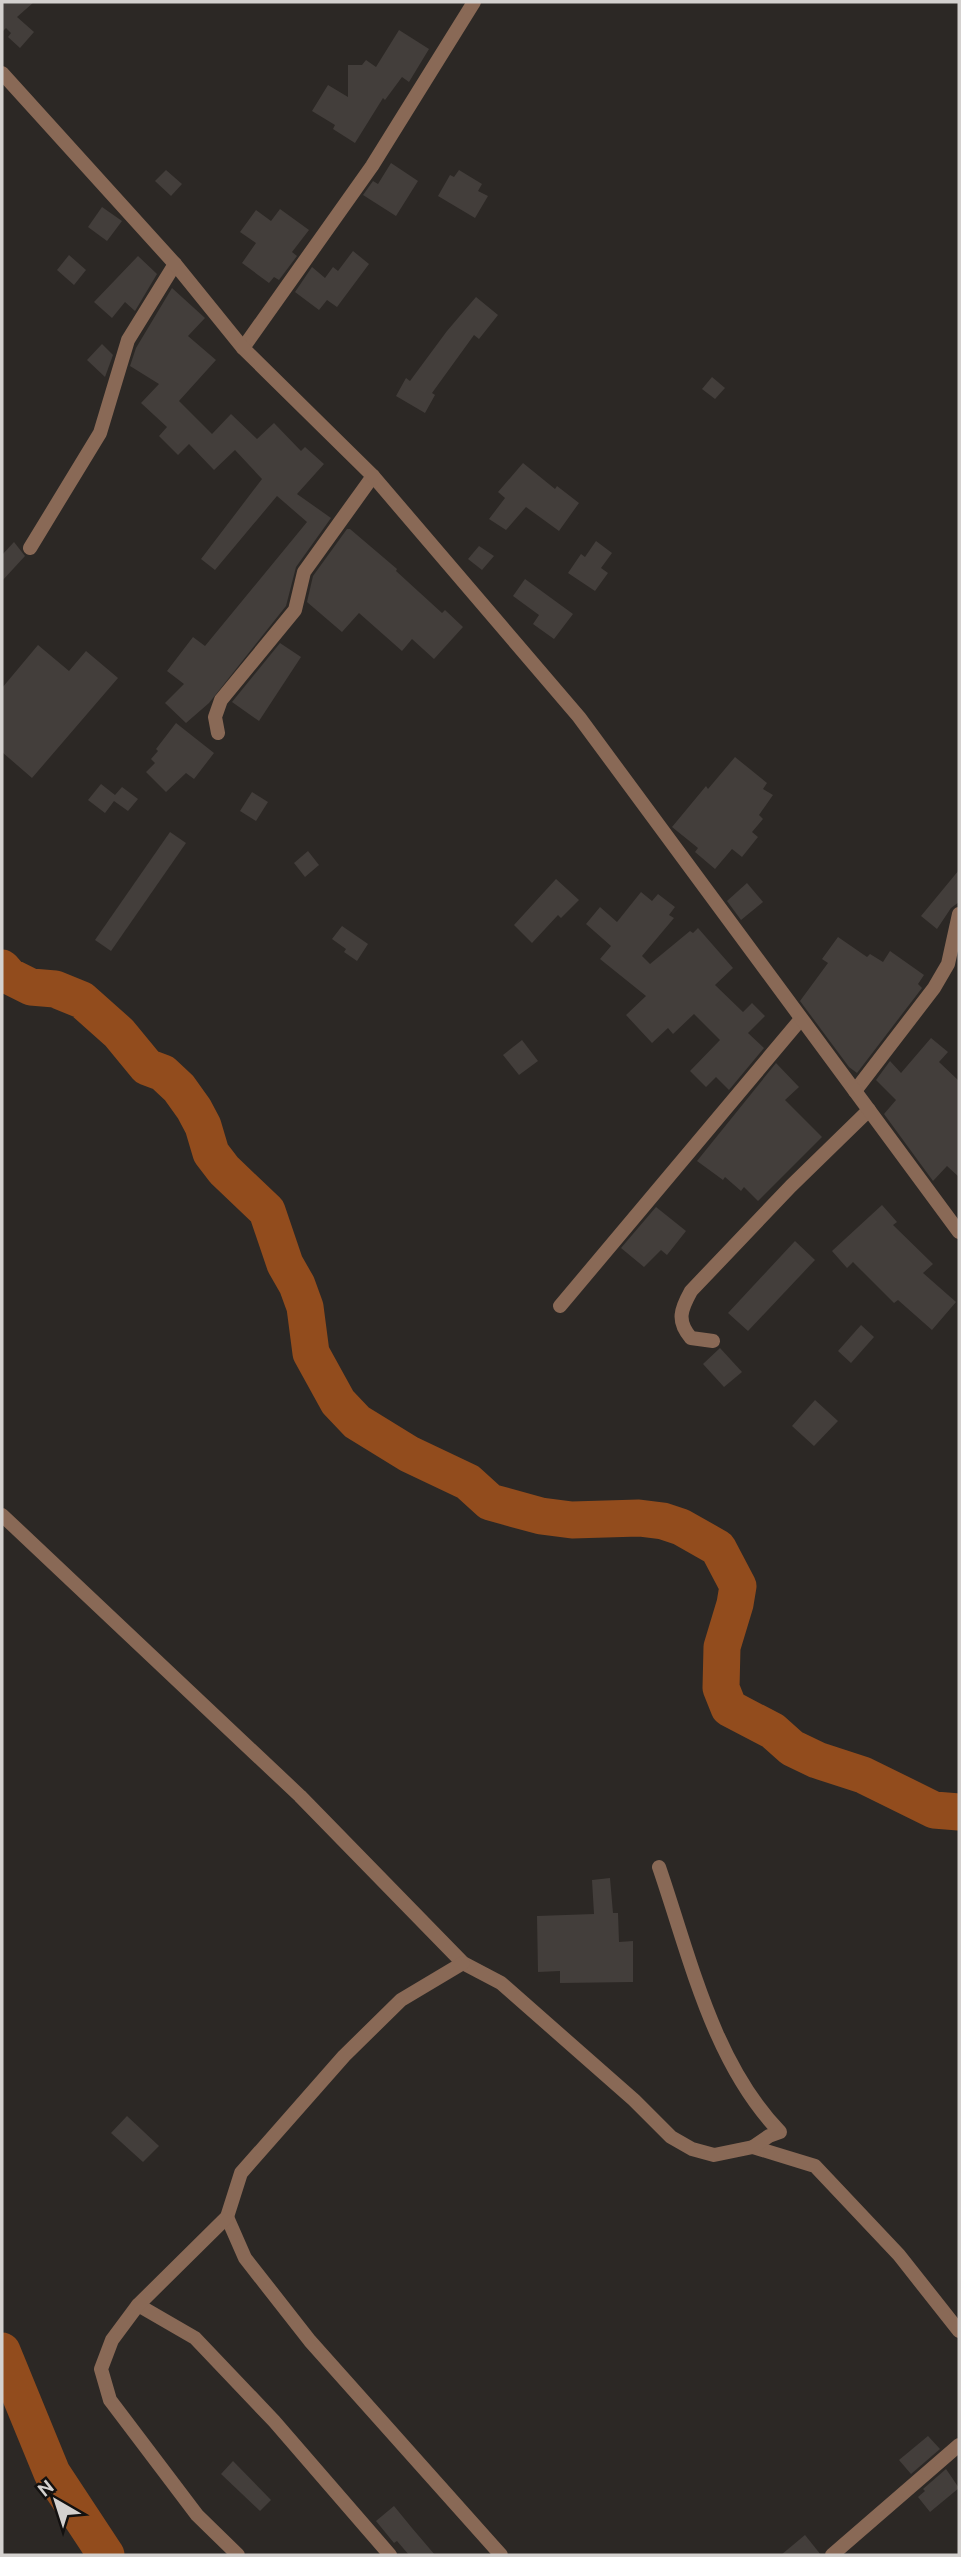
<svg xmlns="http://www.w3.org/2000/svg" width="961" height="2557" font-family="Ubuntu,sans-serif">
<rect width="100%" height="100%" fill="#2c2825"/>
<g fill="none" stroke-linecap="round" stroke-linejoin="round">
<g stroke="#924c1d" stroke-width="37">
<path d="M2,968L9,976L31,987L55,989L82,1000L119,1033L147,1067L163,1073L179,1088L194,1109L203,1126L211,1153L224,1170L267,1211L285,1264L297,1285L305,1307L311,1353L338,1402L357,1422L409,1454L468,1482L490,1502L541,1516L572,1520L639,1518L663,1521L681,1527L718,1548L738,1586L735,1604L722,1647L721,1688L729,1708L773,1731L792,1748L817,1760L863,1775L934,1810L959,1812"/>
<path d="M2,2351L52,2473L106,2555"/>
</g>
</g>
<g fill="#433e3b">
<path d="M2,2H34L17,17L34,32L20,48L8,37L11,33L6,28L2,32Z"/>
<path d="M399,30L429,49L409,82L402,77L385,100L383,98L355,143L333,129L335,125L312,111L328,85L348,97V65H362L366,60L376,67Z"/>
<path d="M391,163L418,181L396,216L363,195L373,181L378,184Z"/>
<path d="M166,170L182,184L171,196L155,181Z"/>
<path d="M459,170L482,184L478,191L488,196L475,218L438,196L450,175L454,177Z"/>
<path d="M102,207L122,221L107,241L88,227Z"/>
<path d="M280,209L309,230L292,252L297,256L279,280L274,277L269,283L242,263L256,243L240,232L256,210L271,221Z"/>
<path d="M353,251L369,264L337,307L327,300L319,310L295,292L312,267L325,278L333,267L338,271Z"/>
<path d="M69,255L86,270L74,285L57,270Z"/>
<path d="M138,256L157,274L135,311L125,302L112,318L94,302Z"/>
<path d="M172,288L205,318L188,336L216,360L179,401L212,434L231,414L257,439L274,423L301,451L305,447L324,464L297,494L331,518L296,567L286,606L209,703L186,723L165,703L184,684L167,671L193,637L205,646L307,522L277,496L215,570L201,559L262,479L235,450L214,470L189,444L178,455L159,436L167,427L141,403L159,384L130,366L136,348Z"/>
<path d="M476,297L498,315L479,339L474,335L432,393L435,395L425,413L396,396L406,378L410,381L447,331Z"/>
<path d="M102,344L113,355L105,377L87,360Z"/>
<path d="M712,377L725,388L715,399L702,389Z"/>
<path d="M523,463L555,489L557,486L579,503L559,531L526,507L506,530L489,519L505,498L498,492Z"/>
<path d="M347,529H350L397,569L396,571L442,613L445,610L463,627L434,659L412,639L402,651L359,613L342,632L307,602L313,576Z"/>
<path d="M596,541L612,553L601,568L608,573L595,591L568,573L581,554L585,557Z"/>
<path d="M14,542L25,556L2,581V555Z"/>
<path d="M479,546L494,556L482,570L468,559Z"/>
<path d="M525,579L573,614L554,639L533,624L539,615L513,596Z"/>
<path d="M280,643L301,657L259,721L232,702Z"/>
<path d="M38,645L69,671L86,651L118,678L32,778L2,752V688Z"/>
<path d="M176,723L214,753L194,779L186,773L166,792L146,772L155,763L151,759L158,751L156,749Z"/>
<path d="M735,757L767,783L763,789L773,795L759,815L763,819L752,832L758,837L742,857L732,849L715,869L695,852L698,848L672,827L706,786L708,789Z"/>
<path d="M101,784L115,795L122,787L138,799L128,811L114,801L105,813L88,800Z"/>
<path d="M252,792L268,802L256,821L240,811Z"/>
<path d="M170,832L186,843L111,951L95,940Z"/>
<path d="M308,851L319,865L305,877L294,863Z"/>
<path d="M959,870V902L951,908L937,929L921,916Z"/>
<path d="M556,879L579,900L561,918L558,915L532,943L514,925Z"/>
<path d="M747,883L763,902L741,920L727,901Z"/>
<path d="M641,892L652,901L658,894L675,907L669,915L674,918L642,956L650,964L690,931L693,933L698,928L733,968L715,985L743,1012L752,1003L765,1016L748,1033L764,1048L729,1090L716,1077L706,1087L690,1071L720,1040L694,1014L673,1034L668,1028L652,1043L626,1015L646,996L600,959L611,946L586,924L600,907L617,922Z"/>
<path d="M342,926L368,944L357,961L344,952L346,949L332,939Z"/>
<path d="M838,937L867,957L870,954L883,962L890,951L924,975L918,984L922,988L857,1073L849,1067L800,1001L828,963L822,959Z"/>
<path d="M931,1038L948,1052L939,1062L959,1081V1177L947,1166L933,1181L884,1114L896,1100L876,1080L890,1061L901,1073Z"/>
<path d="M522,1040L538,1061L519,1075L503,1055Z"/>
<path d="M776,1063L799,1087L785,1100L822,1137L758,1201L744,1187L741,1191L725,1177L723,1180L697,1161Z"/>
<path d="M882,1205L897,1222L893,1225L933,1264L923,1273L956,1302L932,1330L898,1300L894,1303L853,1262L847,1268L832,1251Z"/>
<path d="M656,1207L686,1231L667,1255L661,1250L644,1267L621,1248Z"/>
<path d="M795,1241L815,1260L748,1331L728,1313Z"/>
<path d="M861,1325L874,1337L851,1363L838,1351Z"/>
<path d="M720,1348L742,1372L724,1387L703,1364Z"/>
<path d="M815,1400L838,1421L814,1446L792,1426Z"/>
<path d="M610,1878L613,1913H618L619,1942L633,1941V1982L560,1983V1971L538,1972L537,1916L594,1914L592,1880Z"/>
<path d="M127,2116L159,2146L143,2162L111,2133Z"/>
<path d="M928,2436L940,2449L911,2474L899,2460Z"/>
<path d="M233,2461L271,2500L260,2511L221,2474Z"/>
<path d="M946,2469L959,2488L930,2512L918,2497L925,2491L923,2489Z"/>
<path d="M394,2506L412,2528L435,2555H409L397,2541L394,2543L376,2521Z"/>
<path d="M805,2535L821,2555H781Z"/>
</g>
<g fill="none" stroke-linecap="round" stroke-linejoin="round">
<g stroke="#896956" stroke-width="14">
<path d="M243,348L372,166L474,2"/>
<path d="M30,548L100,433L128,340L175,264"/>
<path d="M218,733L215,717L221,700L295,610L304,572L373,476"/>
<path d="M855,1091L934,988L948,964L959,914"/>
<path d="M560,1306L801,1019"/>
<path d="M713,1341L691,1338C676,1321 681,1309 691,1291L791,1186L869,1110"/>
<path d="M2,1515L300,1796L463,1963L501,1983L634,2100L671,2137L692,2149L714,2155L753,2147L815,2166L899,2255L959,2331"/>
<path d="M659,1867C690,1957 713,2063 780,2132L769,2136L753,2147"/>
<path d="M227,2217L245,2258L310,2341L501,2555"/>
<path d="M138,2305L195,2338L274,2421L390,2555"/>
<path d="M238,2555L197,2515L110,2400L101,2369L112,2340L138,2305L227,2217L241,2173L344,2056L401,2000L463,1963"/>
<path d="M832,2555L959,2445"/>
</g>
<path stroke="#896956" stroke-width="14" d="M2,73L175,264L243,348L373,476L579,717L959,1232"/>
</g>
<rect width="961" height="2557" fill="none" stroke="#d4d1cf" stroke-width="7"/>
<g transform="translate(56 2501) rotate(321)" stroke="#131110" stroke-width="5" paint-order="stroke">
<path d="M0-5L12 26L0 18L-12 26Z" fill="#d4d1cf"/>
<text y="-10" font-size="19" font-weight="bold" text-anchor="middle" fill="#d4d1cf">N</text>
</g>
</svg>
